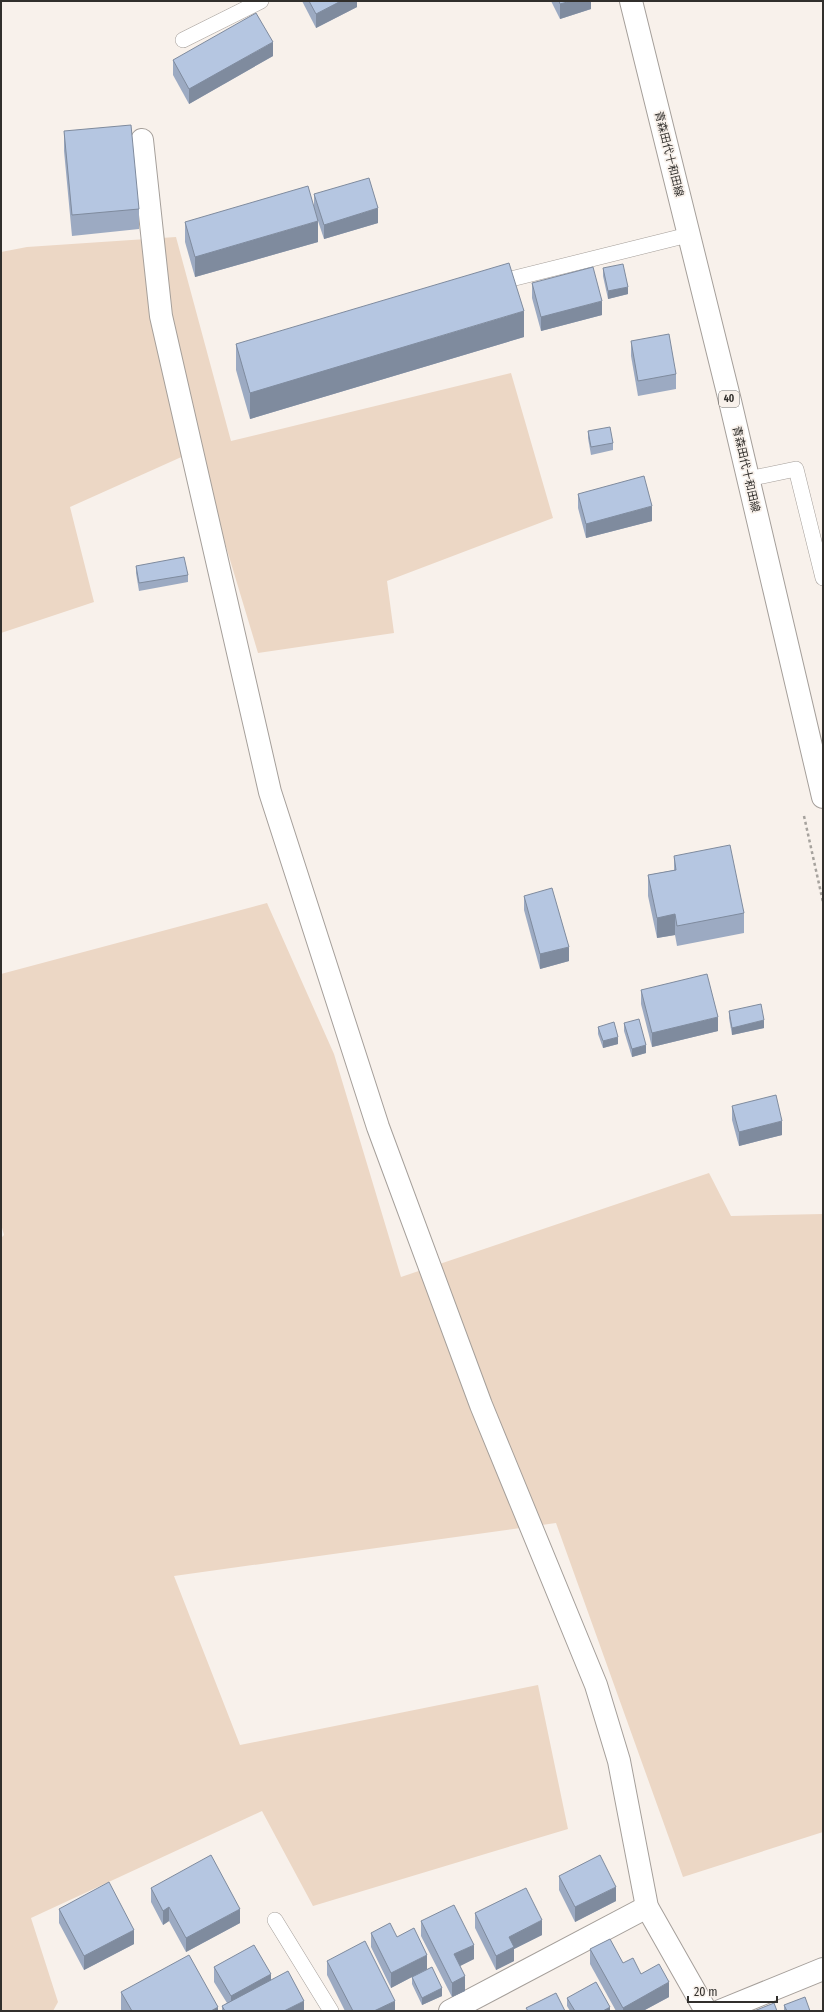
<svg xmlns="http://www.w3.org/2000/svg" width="824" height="2012" font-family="'Fira Sans Condensed','Noto Sans JP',sans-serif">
<rect width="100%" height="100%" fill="#f8f1eb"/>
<g fill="#ecd7c5">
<path d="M176,237L231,441L511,373L553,518L387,581L394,633L258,653L197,450L70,507L94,602L1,633V252L27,247Z"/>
<path d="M267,903L334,1054L401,1277L709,1173L731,1216L823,1214V1832L683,1877L556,1523L174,1576L240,1745L538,1685L568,1829L313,1906L262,1811L31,1918L58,2002L53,2011H1V1238L4,1235L1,1224V974Z"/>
</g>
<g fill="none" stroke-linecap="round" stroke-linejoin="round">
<defs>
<g id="lane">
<path d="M183,40L261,1"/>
<path d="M495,283L688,235"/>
<path d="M748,479L796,469L823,578"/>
<path d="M275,1920L331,2011"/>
</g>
<g id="street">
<path d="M142,140L161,316L270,792L378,1127L481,1405L596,1685L619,1761L647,1907L706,2011"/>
<path d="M450,2011L647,1907"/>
<path d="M720,2011L823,1969"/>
</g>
<path id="primary" d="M631,1L730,401L823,797"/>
</defs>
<use href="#lane" stroke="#a59f9a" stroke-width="16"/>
<use href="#street" stroke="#a59f9a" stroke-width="24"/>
<use href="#primary" stroke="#a59f9a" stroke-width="24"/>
<path stroke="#a6a29d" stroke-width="2.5" stroke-dasharray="3 3" stroke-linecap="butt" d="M804,816L823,902"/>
<use href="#lane" stroke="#fff" stroke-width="15"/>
<use href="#street" stroke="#fff" stroke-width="22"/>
<use href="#primary" stroke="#fff" stroke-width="22"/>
</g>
<g fill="#9caac2">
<path d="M302,1H357V7L316,28Z"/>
<path d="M551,1H591V9L560,19Z"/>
<path d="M273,56L189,104L173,75V60Z"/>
<path d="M64,131L139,209V229L72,236L64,151Z"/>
<path d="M314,194L378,223L324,239L314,209Z"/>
<path d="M185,222L318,242L195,277L185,242Z"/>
<path d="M603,268L628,294L608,299L603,276Z"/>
<path d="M532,283L602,315L541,331L532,298Z"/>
<path d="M524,337L250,419L236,370V344Z"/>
<path d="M631,341L676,374V389L638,396L631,356Z"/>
<path d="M588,431L613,443V450L591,455L588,438Z"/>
<path d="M578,494L652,521L586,538L578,508Z"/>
<path d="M136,566L188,575V582L139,591L136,573Z"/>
<path d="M674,856L744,913V933L677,946L675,935L657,938L648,896V875L674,870Z"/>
<path d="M524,896L569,961L540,969L524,910Z"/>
<path d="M641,990L718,1031L652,1047L641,1004Z"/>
<path d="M729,1011L764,1028L732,1035L729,1018Z"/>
<path d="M624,1023L646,1053L632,1057L624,1031Z"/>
<path d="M598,1027L618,1044L603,1048L598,1034Z"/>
<path d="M732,1106L782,1135L739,1146L732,1120Z"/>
<path d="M559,1876L616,1901L575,1922L559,1890Z"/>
<path d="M151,1888L240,1923L186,1952L169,1921L163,1925L151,1902Z"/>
<path d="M59,1909L134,1944L84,1970L59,1923Z"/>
<path d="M475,1913L542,1935L514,1949V1961L496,1970L475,1928Z"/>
<path d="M421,1921L474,1959L460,1966L465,1991L452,1997L421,1936Z"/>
<path d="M371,1933L397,1937L427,1969L442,1996L422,2005L412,1984V1977L391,1988L371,1947Z"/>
<path d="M590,1949L623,1963L641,1974L669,1997L643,2011H616L590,1964Z"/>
<path d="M327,1961L395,2011H345L327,1975Z"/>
<path d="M214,1967L271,1980L304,2011H222V2006L227,2003L214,1982Z"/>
<path d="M121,1992L218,2011H121Z"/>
<path d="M567,1998L610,2011H570L567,2006Z"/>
<path d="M784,2005L810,2011H784Z"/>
</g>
<g fill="#7f8b9e">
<path d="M341,1H357V7L316,28V14Z"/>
<path d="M571,1H591V9L560,19V4Z"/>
<path d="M273,42V56L189,104V89Z"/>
<path d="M378,208V223L324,239V225Z"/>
<path d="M318,221V242L195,277V257Z"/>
<path d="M628,287V294L608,299V291Z"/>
<path d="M602,301V315L541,331V317Z"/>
<path d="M524,311V337L250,419V393Z"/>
<path d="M652,506V521L586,538V524Z"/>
<path d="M675,914V935L657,938V918Z"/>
<path d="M569,947V961L540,969V954Z"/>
<path d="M718,1017V1031L652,1047V1033Z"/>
<path d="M764,1020V1028L732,1035V1028Z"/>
<path d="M618,1037V1044L603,1048V1041Z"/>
<path d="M646,1045V1053L632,1057V1049Z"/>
<path d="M782,1121V1135L739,1146V1132Z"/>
<path d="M616,1887V1901L575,1922V1907Z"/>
<path d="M169,1907V1921L163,1925V1911Z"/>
<path d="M240,1909V1923L186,1952V1938Z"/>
<path d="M542,1920V1935L514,1949V1961L496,1970V1956L509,1937Z"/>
<path d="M134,1930V1944L84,1970V1956Z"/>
<path d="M474,1945V1959L454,1969V1954Z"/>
<path d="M427,1955V1969L391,1988V1973Z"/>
<path d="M271,1974V1989L231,2011V1996Z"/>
<path d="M465,1976V1991L452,1997V1983Z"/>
<path d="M669,1982V1997L643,2011H623V2008Z"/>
<path d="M442,1988V1996L422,2005V1998Z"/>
<path d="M304,2001V2011H284Z"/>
<path d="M395,2001V2011H374Z"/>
<path d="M218,2007V2011H211Z"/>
<path d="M610,2007V2011H603Z"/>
</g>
<g fill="#b5c6e1" stroke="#7f8b9e">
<path d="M309,1H341L316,14Z"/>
<path d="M559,1H571L560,4Z"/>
<path d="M256,13L273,42L189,89L173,60Z"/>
<path d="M131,125L139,209L72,215L64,131Z"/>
<path d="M369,178L378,208L324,225L314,194Z"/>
<path d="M308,186L318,221L195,257L185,222Z"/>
<path d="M509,263L524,311L250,393L236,344Z"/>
<path d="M623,264L628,287L608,291L603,268Z"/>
<path d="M593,267L602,301L541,317L532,283Z"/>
<path d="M669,334L676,374L638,381L631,341Z"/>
<path d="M610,427L613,443L591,447L588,431Z"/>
<path d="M644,476L652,506L586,524L578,494Z"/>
<path d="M184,557L188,575L139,583L136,566Z"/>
<path d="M730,845L744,913L677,926L675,914L657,918L648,875L676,870L674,856Z"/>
<path d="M552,888L569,947L540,954L524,896Z"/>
<path d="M707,974L718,1017L652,1033L641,990Z"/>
<path d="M761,1004L764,1020L732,1028L729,1011Z"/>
<path d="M639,1019L646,1045L632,1049L624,1023Z"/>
<path d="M614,1022L618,1037L603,1041L598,1027Z"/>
<path d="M776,1095L782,1121L739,1132L732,1106Z"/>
<path d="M211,1855L240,1909L186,1938L169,1907L163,1911L151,1888Z"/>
<path d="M600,1855L616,1887L575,1907L559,1876Z"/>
<path d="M109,1882L134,1930L84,1956L59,1909Z"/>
<path d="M526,1888L542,1920L509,1937L514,1947L496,1956L475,1913Z"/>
<path d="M454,1905L474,1945L454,1954L465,1976L452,1983L421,1921Z"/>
<path d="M390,1923L397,1937L414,1928L427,1955L391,1973L371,1933Z"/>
<path d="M610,1939L623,1963L633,1958L641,1974L659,1964L669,1982L623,2008L590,1949Z"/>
<path d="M365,1941L395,2001L374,2011H353L327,1961Z"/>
<path d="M254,1945L271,1974L231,1996L214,1967Z"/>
<path d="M189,1955L218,2007L211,2011H132L121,1992Z"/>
<path d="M432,1967L442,1988L422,1998L412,1977Z"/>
<path d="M288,1971L304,2001L284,2011H225L222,2006Z"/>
<path d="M596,1982L610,2007L603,2011H575L567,1998Z"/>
<path d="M556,1993L565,2011H528L526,2008Z"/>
<path d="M805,1997L810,2011H787L784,2005Z"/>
<path d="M774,2003L777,2011H754Z"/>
</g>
<g text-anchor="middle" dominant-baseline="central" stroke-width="3.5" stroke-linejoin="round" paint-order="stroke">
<rect fill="#f8f1eb" stroke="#6d6965" stroke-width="1" x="719" y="391" width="20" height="16" rx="3"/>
<g font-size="10" font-weight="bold" fill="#312f2c">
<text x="729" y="399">40</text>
</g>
<g font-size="11" fill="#312f2c" stroke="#f8f1eb">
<text transform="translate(669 154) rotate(76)">青森田代十和田線</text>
<text transform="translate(746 469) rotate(77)">青森田代十和田線</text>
</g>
</g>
<rect width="824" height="2012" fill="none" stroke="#312f2c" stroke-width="4"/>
<path d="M688 1996v6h89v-6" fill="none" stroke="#312f2c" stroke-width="2"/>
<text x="694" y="1996" font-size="12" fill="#312f2c" stroke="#f8f1eb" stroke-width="3" paint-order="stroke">20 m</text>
</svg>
